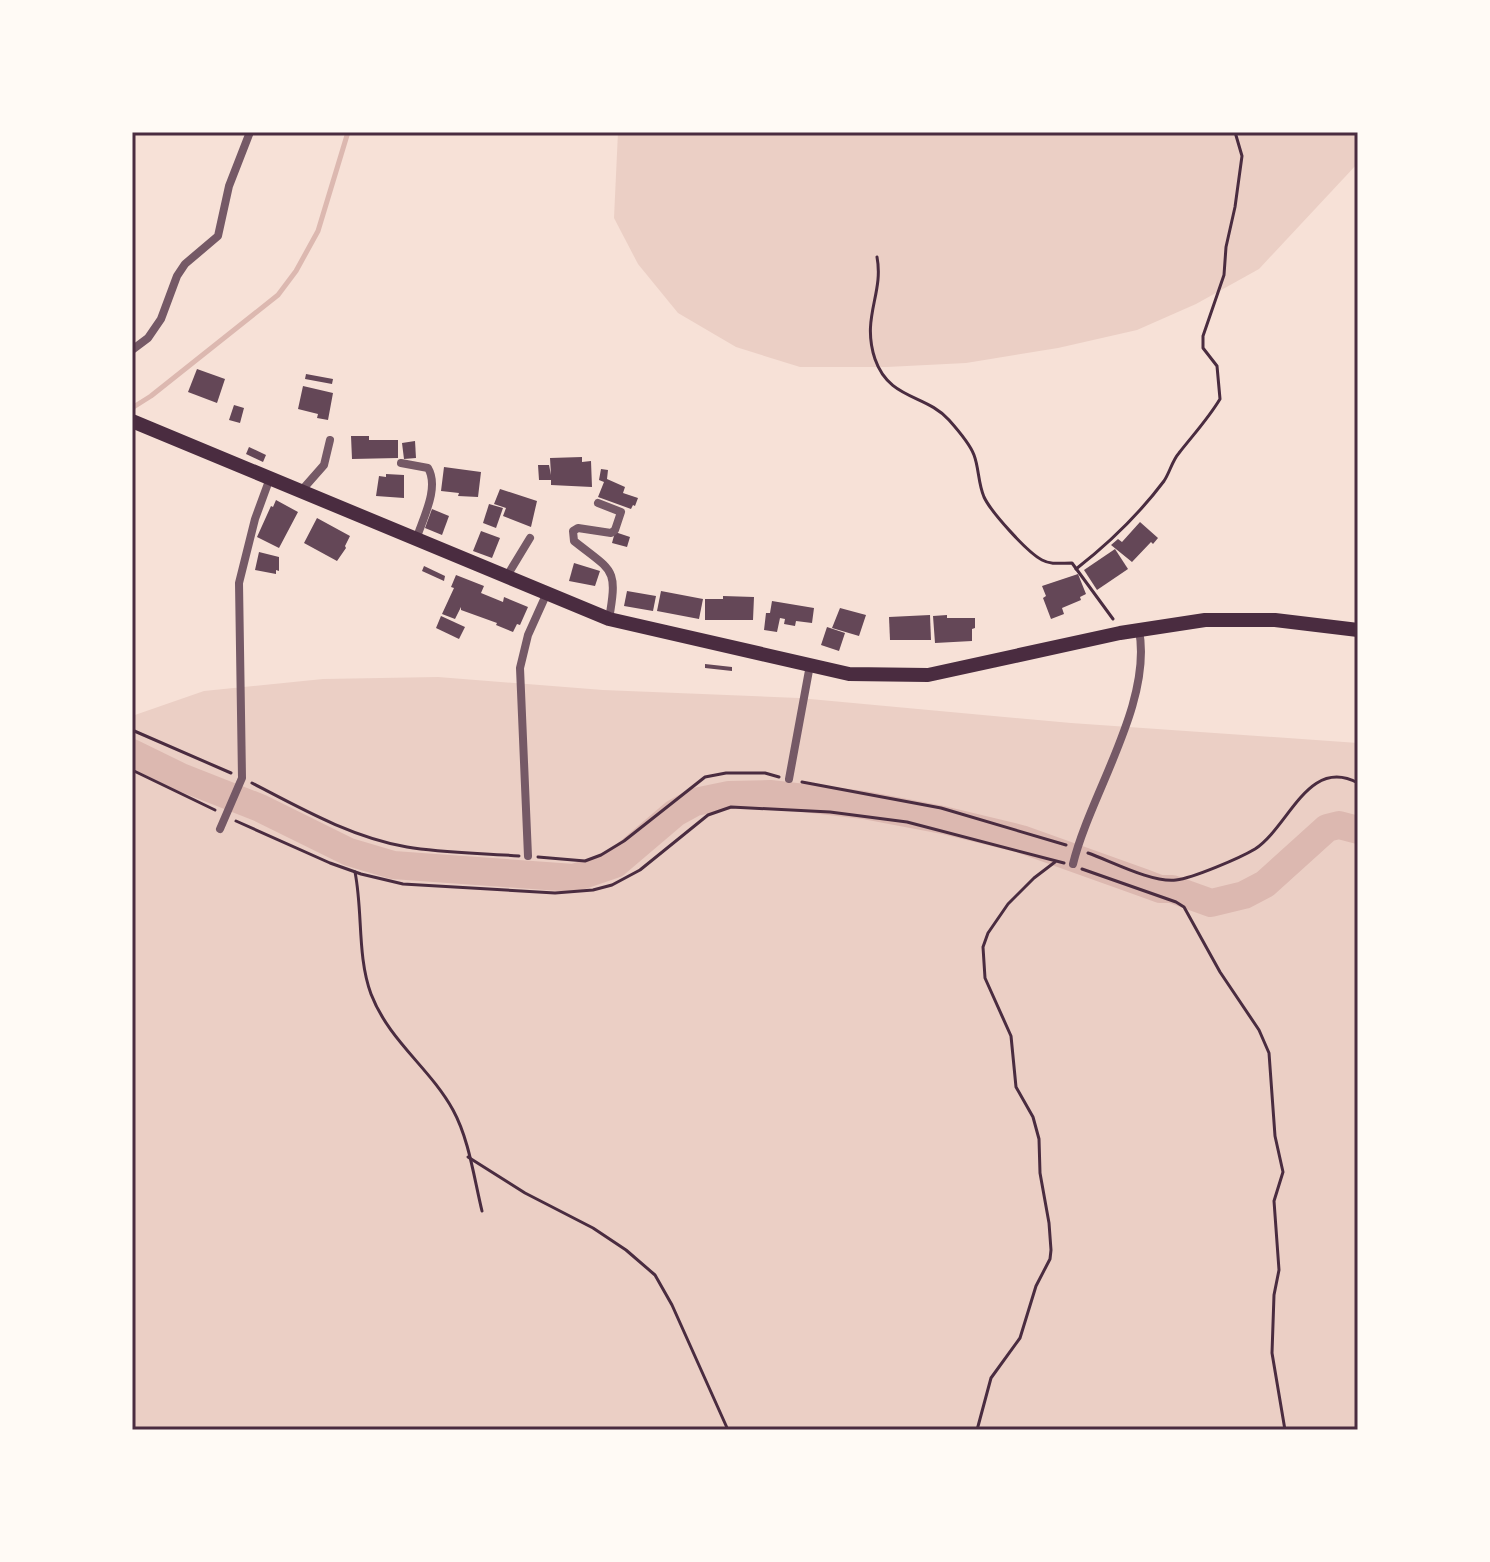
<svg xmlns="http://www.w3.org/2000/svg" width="1490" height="1562" font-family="'Fira Sans Condensed',sans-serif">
<rect width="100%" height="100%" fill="#f7e1d7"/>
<g fill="#ebcfc5">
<path d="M618,132H1358V163L1259,269L1196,304L1137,330L1058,348L966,363L887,367H800L736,347L678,313L638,264L614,218Z"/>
<path d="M438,677L603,690L799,698L1071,723L1358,743V1430H132V716L204,691L323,679Z"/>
</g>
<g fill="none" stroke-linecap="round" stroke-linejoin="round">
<path stroke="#dcb8b0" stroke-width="5" d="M132,408L151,396L278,295L296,271L318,231L348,132"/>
<path stroke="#dcb8b0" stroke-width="28" d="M132,753L181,777L260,808L349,852L393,865L574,878L615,864L675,813L695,802L729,795L770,794L864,805L943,820L1021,839L1144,883L1160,889H1172L1211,903L1244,895L1265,884L1327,828L1339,825L1358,830"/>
</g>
<g fill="#644757">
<path d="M197,369L225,379L217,403L188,392Z"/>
<path d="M306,374L333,379L332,384L305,379Z"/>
<path d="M303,386L333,393L328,420L317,418L318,414L298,409Z"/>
<path d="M234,405L244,408L240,423L229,420Z"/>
<path d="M351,436H369V440H398V458L352,459Z"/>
<path d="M415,441L416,458L404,459L402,443Z"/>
<path d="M249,447L266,455L263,462L246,454Z"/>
<path d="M582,457V462L591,461L592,487L551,485V480H539L538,465H549L551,475L550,458Z"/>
<path d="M444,467L481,472L478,497L458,496L459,493L441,491Z"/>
<path d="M601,469L608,470L607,479L625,487L623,493L638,498L635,506L633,505L631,509L598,497L604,482L599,480Z"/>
<path d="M386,474L404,475V498L376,496L379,476L386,477Z"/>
<path d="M500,489L537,501L531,527L503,516L506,508L494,504Z"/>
<path d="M276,500L298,512L279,548L257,537L271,506L273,507Z"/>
<path d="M489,504L503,508L496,528L483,523Z"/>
<path d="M432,509L449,516L442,535L425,528Z"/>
<path d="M317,518L350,536L345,546L346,548L337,561L304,543Z"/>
<path d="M1140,522L1158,538L1153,544L1151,542L1132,562L1111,545L1118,539L1122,542Z"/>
<path d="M481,531L500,538L492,558L473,551Z"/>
<path d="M615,532L630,537L627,547L612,543Z"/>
<path d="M1115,549L1128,569L1097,590L1084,570Z"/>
<path d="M259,552L279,557V571L276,570V574L255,570Z"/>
<path d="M574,563L600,571L595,586L569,581Z"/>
<path d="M424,566L445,576L444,581L422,571Z"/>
<path d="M1078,574L1086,594L1080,597L1081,600L1062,608L1064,614L1051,619L1043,598L1046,596L1042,586Z"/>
<path d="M456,575L484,586L481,593L503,602L504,597L528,607L520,625L517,624L513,632L496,625L497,623L461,610V607L455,619L442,614L454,588L451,587Z"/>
<path d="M627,591L656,596L653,611L624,606Z"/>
<path d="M661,591L703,599L699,619L657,611Z"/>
<path d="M723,596L754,597L753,620H705V599H723Z"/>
<path d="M772,601L814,608L812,623L796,621L795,626L784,624L785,619L780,618L777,632L764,630L766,613H770Z"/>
<path d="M840,608L866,615L859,636L832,628Z"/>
<path d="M930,615L931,640H890L889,617Z"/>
<path d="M947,615V618H975V628L972,629V641L935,643L933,616Z"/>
<path d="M441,616L465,627L459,639L436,628Z"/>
<path d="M827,627L845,633L839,651L821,645Z"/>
<path d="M705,664L732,667V671L705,668Z"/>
</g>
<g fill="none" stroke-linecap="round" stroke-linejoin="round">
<g stroke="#4a2c40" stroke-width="3">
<path d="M877,257C884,294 861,317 875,359C889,400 926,394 949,420C957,429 970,444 974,455C979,468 978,483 984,497C991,512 1027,552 1042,560C1051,565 1061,563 1072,563L1113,619"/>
<path d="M1076,569C1108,544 1140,513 1164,481C1170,472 1172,461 1179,453C1193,435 1208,419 1220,399L1217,366L1203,348V336L1224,275L1226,247L1235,207L1242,156L1235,132"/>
<path d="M132,730L231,773"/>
<path d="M132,770L215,810"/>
<path d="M802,782L941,808L1066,845"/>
<path d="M252,783C302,809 351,837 407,847C443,853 482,853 519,856"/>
<path d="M236,821L330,863L361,874L403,884L555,893L593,890L612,885L640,870L708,815L731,807L830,812L907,822L1064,863"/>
<path d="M1088,853C1111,861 1152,883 1176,880C1193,878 1240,858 1255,849C1289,827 1308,756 1358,783"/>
<path d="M538,857L585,861L601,855L624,841L705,777L726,773H765L779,777"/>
<path d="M1082,869L1176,902L1184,907L1220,972L1259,1030L1269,1053L1275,1136L1283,1172L1274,1201L1279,1270L1274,1295L1272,1353L1285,1430"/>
<path d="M355,872C363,912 357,956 371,994C389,1041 430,1068 453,1110C469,1139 474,1178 482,1211"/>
<path d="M468,1157L525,1193L593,1228L626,1250L655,1275L672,1305L728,1430"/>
<path d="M977,1430L991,1378L1020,1338L1036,1286L1050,1259L1051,1250L1049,1223L1040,1173L1039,1139L1033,1117L1016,1087L1011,1036L985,978L983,947L988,933L1008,904L1034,878L1055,862"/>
</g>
<g stroke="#755966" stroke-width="8">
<path d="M132,350L148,338L161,319L177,276L185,264L218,236L229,186L250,132"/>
<path d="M401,463L428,468C440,488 422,520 416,540"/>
<path d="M302,490L324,465L330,440"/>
<path d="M598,503L621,512L615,530L611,533L578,528L573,531L574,541C613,572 618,567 609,619"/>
<path d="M507,576L530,538"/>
<path d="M789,779L810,665"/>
<path d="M220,829L242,778L239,583L255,519L270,478"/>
<path d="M528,856L520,668L528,635L546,595"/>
<path d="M1073,864C1090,794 1153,703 1139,630"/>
</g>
<path stroke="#4a2c40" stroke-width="14" d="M132,421L609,619L849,674L928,675L1120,633L1205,620H1275L1358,630"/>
</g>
<rect width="1490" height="1562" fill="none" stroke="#fffaf5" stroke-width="268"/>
<rect x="134" y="134" width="1222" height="1294" fill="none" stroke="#4a2c40" stroke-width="3"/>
</svg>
